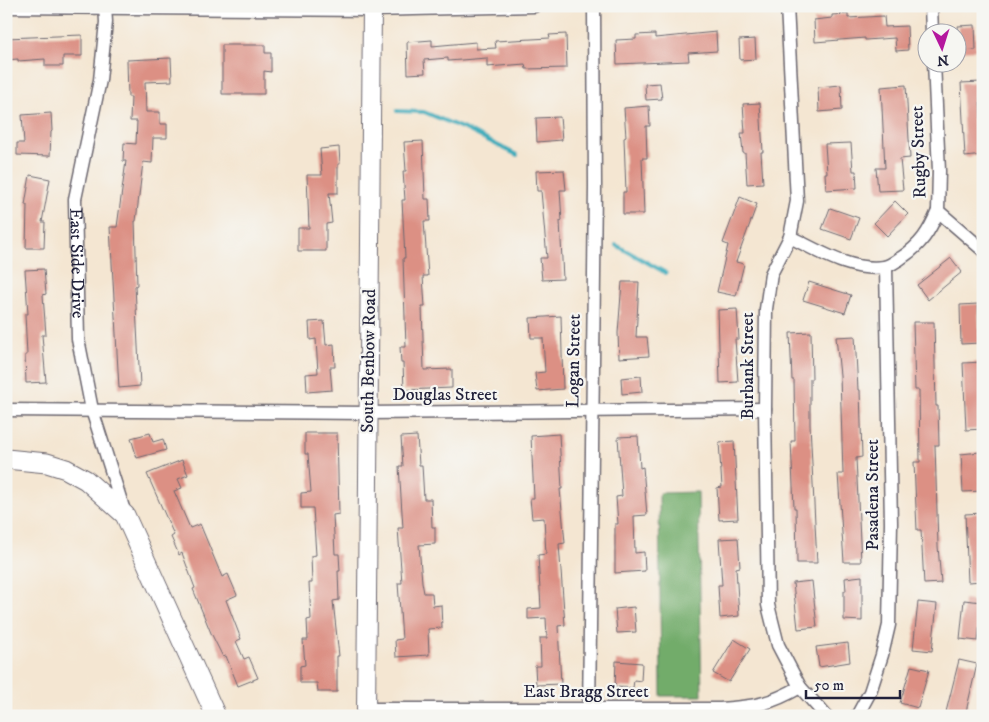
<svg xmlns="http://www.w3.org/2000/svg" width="989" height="722" font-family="'IM FELL DW Pica',serif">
<rect width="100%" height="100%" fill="#f6f6f2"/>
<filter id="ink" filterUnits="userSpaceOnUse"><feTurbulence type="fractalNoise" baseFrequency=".02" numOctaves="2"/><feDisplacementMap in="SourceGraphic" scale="10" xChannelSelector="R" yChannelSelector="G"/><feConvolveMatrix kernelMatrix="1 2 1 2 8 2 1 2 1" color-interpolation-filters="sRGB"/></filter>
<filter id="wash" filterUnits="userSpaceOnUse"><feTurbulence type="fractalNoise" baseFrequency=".0096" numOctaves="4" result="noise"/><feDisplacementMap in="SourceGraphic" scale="20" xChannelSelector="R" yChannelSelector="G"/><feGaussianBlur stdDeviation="1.12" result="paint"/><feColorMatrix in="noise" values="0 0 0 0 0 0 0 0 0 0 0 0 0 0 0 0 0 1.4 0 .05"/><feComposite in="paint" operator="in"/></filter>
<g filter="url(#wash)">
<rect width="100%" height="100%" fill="#f4e6d2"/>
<path fill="#72ac6b" stroke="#4a6753" d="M698,492L702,696H661L659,493Z"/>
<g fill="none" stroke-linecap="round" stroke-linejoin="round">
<g stroke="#3eacbb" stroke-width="4">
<path d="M397,111L424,112L469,131L517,155"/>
<path d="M616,245L666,273"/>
</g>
</g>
<g id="blocks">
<g fill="#dc9084">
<path d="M848,14V18L884,16L885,27L907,26L908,50L896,51L895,38L865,40V38L815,42L814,20L832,18V15Z"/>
<path d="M975,25L976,50L960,51L958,26Z"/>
<path d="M716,32L717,51L688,53L689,61L617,64L616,40L636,39V35L655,34V38Z"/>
<path d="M566,34L567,68L526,69L525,64L487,67V58L448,61V58L424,60L425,73L408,74L407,42L432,40V46L476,42V49L496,48L495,41L550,38L549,35Z"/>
<path d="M82,35V56H63V66H45V59L18,61V59L6,60V38Z"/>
<path d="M755,39L756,59L740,60L739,40Z"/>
<path d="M222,45H265V53H271V72L264,71V94H222Z"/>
<path d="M171,58L172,81L145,82L146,112H160V124H167V138H153L152,163L143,162L136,221H135L137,285L135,286L140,386L119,388L110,227H117L126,161H123L124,143L136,144L137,121H130L131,97H128L127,60Z"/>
<path d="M981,82L982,98H980L983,155L965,157L961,83Z"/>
<path d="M660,83L662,99L646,100L645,84Z"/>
<path d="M841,85L842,110L819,112L818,87Z"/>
<path d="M906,85L910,158L900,159L903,190L878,191L876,168H885L881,87Z"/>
<path d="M760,103L763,152H761L763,183L747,184L745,153H743L741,133H745L743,104Z"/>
<path d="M649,106L650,126H646L647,158H642L644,214H623V192H626L624,138L626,137L624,108Z"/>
<path d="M51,113L52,131L51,132L50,156L17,155V143H24L22,115Z"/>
<path d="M560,117L562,140L537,142L536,118Z"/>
<path d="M423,141L425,199H429L430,221H424L428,276H423L425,307H422L424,370L452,369V388L404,390L403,363H401L400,347H406L403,258H405L402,200H405L403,171H406L404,142Z"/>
<path d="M851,143L853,171H856L857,188L826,190L825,173H827L825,144Z"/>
<path d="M339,147L340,164H338V193H329L332,223L326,224V251H298V228H309L307,175H322L320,149Z"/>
<path d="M564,170L566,190H560L562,221H560L563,279L542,280L540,258H547L541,191H537L536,171Z"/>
<path d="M30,175L50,179L42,222H45L44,248H26L27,205H25Z"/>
<path d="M740,197L757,204L736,262L744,264L736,296L717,292L728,245L723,243Z"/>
<path d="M895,201L908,214L887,236L874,223Z"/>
<path d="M830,208L859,218L851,239L822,229Z"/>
<path d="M951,258L962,272L928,300L917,285Z"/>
<path d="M44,269L46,294L43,295L46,335H42L46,382L26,383L25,355H27L25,314H28L25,270Z"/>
<path d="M622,282H639L636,337H647L649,356L619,358L618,333Z"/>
<path d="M809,282L851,295L845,313L803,300Z"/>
<path d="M978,304L980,343L961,344L960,305Z"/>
<path d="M737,309L739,339H735L738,382L720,383L718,310Z"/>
<path d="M561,316L563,389L537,391L535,373L545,372L543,338H531L530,318Z"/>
<path d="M324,321L326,345L334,344L335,367H330L332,390L307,392L306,374L318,373L316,339L310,340L309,322Z"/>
<path d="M913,322H934L936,406H938L939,445H935L938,546L941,583L924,584L921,530H917L914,462H920L919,390H915Z"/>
<path d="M811,332L812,379H810V424L817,563H797L796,508H794L791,441H795L794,380H792L790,333Z"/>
<path d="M855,336L858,390H860L862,457L856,458L861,562H844L838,474H843L840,375L836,337Z"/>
<path d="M983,362V429L966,430L963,363Z"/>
<path d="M641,376L642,392L622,394L621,378Z"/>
<path d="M150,433L153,442L163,439L166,450L137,458L131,438Z"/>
<path d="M305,433H337L339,514L333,515L335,554H339L340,571H338L339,600L333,601L339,656H337V692H318L317,683H300V666L305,665L303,640H308L307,620L311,619L309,583H312L311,556L316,555L313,508H301V493L311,492L308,454H305Z"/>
<path d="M559,434L562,489H560L565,543L559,544L565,625L558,626L561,684L536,685L535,666H541L540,638H547L546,618L528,619V609L541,608L538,555L546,554L544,518L532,519L530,498H534L531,436Z"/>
<path d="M417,436L419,465H422L424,499H431L432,527H435V544L419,545L422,582L424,593H432L433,606L441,605L442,628L428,629L429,655L396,657L395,640L402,639L398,583H402L398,528H403L399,466H403L401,437Z"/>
<path d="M638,436L640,468L643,467L647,515L634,516L635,553L644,552L645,571L615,573V524H618L616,497L622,496L618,437Z"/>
<path d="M734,441L738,519L719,520L717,488L722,487L719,442Z"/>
<path d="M980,452L982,491L963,492L961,454Z"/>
<path d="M182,460L188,475L178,479L182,488L174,491L190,528L200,524L222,577L228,574L237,595L226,600L241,639L236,641L244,659L249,657L258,678L238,686L226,656L223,657L211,633L193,589L195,588L182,553L179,555L171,537L174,535L147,474Z"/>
<path d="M983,513V581L968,582L965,514Z"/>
<path d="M738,538L740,567L736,568L739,616L720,618L718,585H722L719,539Z"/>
<path d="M862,576V621L844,620V591H846L845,578Z"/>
<path d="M812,581L817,627L798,629L793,583Z"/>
<path d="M964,600L982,602L978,641L960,639Z"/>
<path d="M918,602L937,604L932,651L913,649Z"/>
<path d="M634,607L636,632L617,633L615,609Z"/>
<path d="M734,639L750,649L729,682L713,673Z"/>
<path d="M848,643L850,662L819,667L816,647Z"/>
<path d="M959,660L977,664L965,716H945Z"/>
<path d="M616,661L642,663L641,681L634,680L633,688L615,687Z"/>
<path d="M911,666L929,670L918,708L900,703Z"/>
</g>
</g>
</g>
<g filter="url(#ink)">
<use href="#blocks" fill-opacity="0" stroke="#6c6770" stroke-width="1"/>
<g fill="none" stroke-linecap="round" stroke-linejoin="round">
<defs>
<g id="minor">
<path id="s1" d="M105,6L106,22L100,80L75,199L78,339L92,410L125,514"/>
<path d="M787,6L797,201L790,237L771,274L766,309L765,409L768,605L778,645L800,687L826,716"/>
<path d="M931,6L932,32"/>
<path d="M6,7L372,10L534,6"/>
<path d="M934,62L939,171L938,211L983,250"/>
<path d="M790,237C819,251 851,272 884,267C890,266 896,261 901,258C921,245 929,232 938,211"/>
<path d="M6,410L368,413L765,409"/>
<path d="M366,709H720C754,707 771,704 800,687"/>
<path d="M589,716L595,186L594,6"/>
<path d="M857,716L870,692L882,655L889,625L891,523L886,267"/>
</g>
<path id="secondary" d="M366,716L372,6"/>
<path id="primary" d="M6,459L47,463L66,469L86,480L125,515L216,716"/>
</defs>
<use href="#minor" stroke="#6c6770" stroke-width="15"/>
<use href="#secondary" stroke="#6c6770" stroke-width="20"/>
<use href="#primary" stroke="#6c6770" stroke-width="21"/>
<use href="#minor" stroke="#fff" stroke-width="12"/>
<use href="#secondary" stroke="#fff" stroke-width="18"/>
<use href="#primary" stroke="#fff" stroke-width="19"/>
</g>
</g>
<g text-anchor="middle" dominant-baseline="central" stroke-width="4.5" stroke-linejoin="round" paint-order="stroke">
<g font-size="18" fill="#22223b" stroke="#f6f6f2">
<text transform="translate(919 152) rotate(-92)">Rugby Street</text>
<text stroke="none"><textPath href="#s1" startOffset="260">East Side Drive</textPath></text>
<text transform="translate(369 361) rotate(-89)">South Benbow Road</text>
<text transform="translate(574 361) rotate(-89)">Logan Street</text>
<text transform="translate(748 366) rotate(-90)">Burbank Street</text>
<text x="445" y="395">Douglas Street</text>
<text transform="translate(873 495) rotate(-90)">Pasadena Street</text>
<text x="586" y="692">East Bragg Street</text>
</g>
</g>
<rect width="989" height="722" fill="none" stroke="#f6f6f2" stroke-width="25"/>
<g transform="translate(942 48) rotate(176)"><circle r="24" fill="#f6f6f2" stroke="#a1a1a9"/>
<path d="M0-4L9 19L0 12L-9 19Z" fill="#b5179e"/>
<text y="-8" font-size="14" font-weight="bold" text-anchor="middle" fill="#22223b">N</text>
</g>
<path d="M806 690v8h94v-8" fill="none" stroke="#22223b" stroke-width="2.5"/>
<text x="814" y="690" font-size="15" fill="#22223b" stroke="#f6f6f2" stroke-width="4" paint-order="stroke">50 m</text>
</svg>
